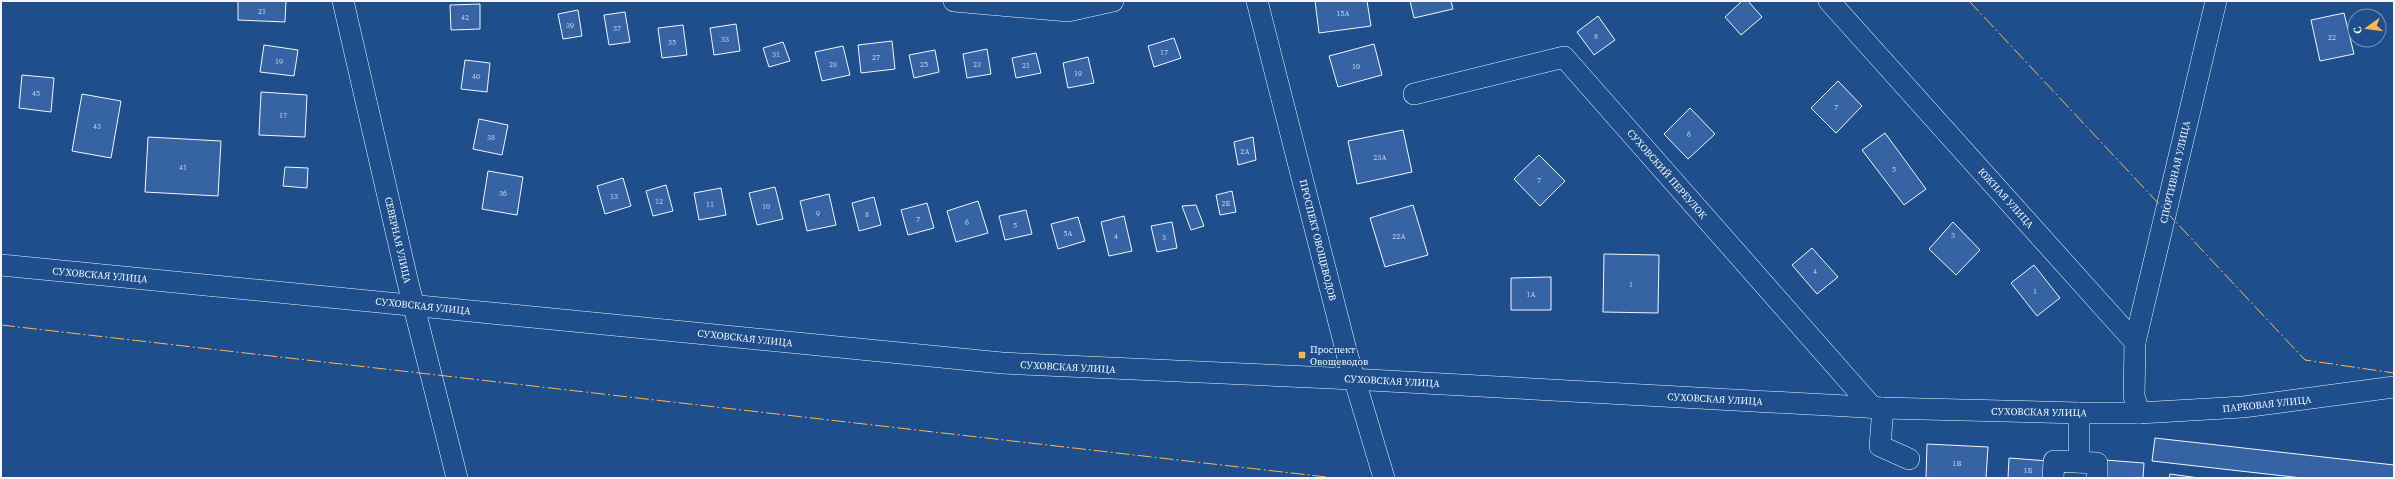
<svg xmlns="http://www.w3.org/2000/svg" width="2395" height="479" font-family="'Source Serif 4',serif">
<rect width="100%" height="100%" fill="#1f4e8c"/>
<g fill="#3563a3" stroke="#f2f6ff">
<path d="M238,1H286L285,22L238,20Z"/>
<path d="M1315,1H1367L1371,26L1319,33Z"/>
<path d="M1410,1H1451L1453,9L1414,18Z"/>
<path d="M1742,1H1748L1762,17L1741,35L1725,17Z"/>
<path d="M480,4V29L451,30L450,5Z"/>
<path d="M578,10L582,36L563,39L558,14Z"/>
<path d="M625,12L630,42L609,45L604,15Z"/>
<path d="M2344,13L2354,54L2320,61L2311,20Z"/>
<path d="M1598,16L1615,40L1594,55L1577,32Z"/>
<path d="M736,24L740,51L714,55L710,28Z"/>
<path d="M683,25L687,55L662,58L658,28Z"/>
<path d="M1174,38L1181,58L1154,67L1148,46Z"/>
<path d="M892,41L895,69L861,73L858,45Z"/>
<path d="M783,42L790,61L769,67L763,48Z"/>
<path d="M1374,44L1382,75L1338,87L1329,56Z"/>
<path d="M264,45L298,50L294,76L260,72Z"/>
<path d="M843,46L850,75L822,81L815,52Z"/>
<path d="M987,49L991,74L967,78L963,54Z"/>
<path d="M935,50L939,72L914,78L909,55Z"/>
<path d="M1036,53L1041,73L1016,78L1012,58Z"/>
<path d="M1088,57L1094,83L1068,88L1063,63Z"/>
<path d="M465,60L490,63L487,92L461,89Z"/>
<path d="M22,75L54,78L51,112L19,108Z"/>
<path d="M1838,81L1862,106L1836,133L1811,108Z"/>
<path d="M261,92L307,95L305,137L259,135Z"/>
<path d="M82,94L121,101L111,158L72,151Z"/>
<path d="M1690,108L1715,134L1688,159L1664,134Z"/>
<path d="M479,119L508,125L502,155L473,149Z"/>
<path d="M1403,130L1412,172L1357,184L1348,141Z"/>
<path d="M1885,133L1926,189L1904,205L1862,150Z"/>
<path d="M148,137L221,141L218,196L145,192Z"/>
<path d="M1253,137L1256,160L1238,165L1234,142Z"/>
<path d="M1539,155L1565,181L1540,206L1514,179Z"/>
<path d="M285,167L308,168L307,188L283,186Z"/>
<path d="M488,171L523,177L517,215L482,209Z"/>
<path d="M623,178L631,206L605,214L597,186Z"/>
<path d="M666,185L673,211L653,216L646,191Z"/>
<path d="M775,187L783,219L757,225L749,193Z"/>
<path d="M721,188L726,215L699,220L694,193Z"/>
<path d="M1232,191L1236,212L1220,215L1216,195Z"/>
<path d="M829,194L836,225L807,231L800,201Z"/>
<path d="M874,197L881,225L859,231L852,203Z"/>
<path d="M978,201L988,233L956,242L947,211Z"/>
<path d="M927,203L934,228L908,235L901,210Z"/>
<path d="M1196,205L1204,226L1191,230L1182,206Z"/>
<path d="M1413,205L1428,255L1385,267L1370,218Z"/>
<path d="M1026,210L1032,234L1005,240L999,216Z"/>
<path d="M1124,216L1132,251L1109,256L1101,222Z"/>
<path d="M1078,217L1085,241L1058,249L1051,224Z"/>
<path d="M1172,222L1177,248L1157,252L1151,226Z"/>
<path d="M1953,222L1980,250L1956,275L1929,249Z"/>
<path d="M1812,248L1838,277L1817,294L1792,265Z"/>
<path d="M1604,254L1659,255L1658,313L1603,312Z"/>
<path d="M2034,265L2060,298L2037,316L2011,283Z"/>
<path d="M1551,277V310H1511V278Z"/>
<path d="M2155,438L2394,465V478H2302L2152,461Z"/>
<path d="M1927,444L1988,447L1986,478H1926Z"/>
<path d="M2009,458L2048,461L2046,478H2008Z"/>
<path d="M2105,460L2144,463L2143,478H2104Z"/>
<path d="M2170,474L2199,478H2169Z"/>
</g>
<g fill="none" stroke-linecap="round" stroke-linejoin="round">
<defs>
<g id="minor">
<path d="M343,1L407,279L457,478"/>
<path d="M954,1L1068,11L1113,1"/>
<path d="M1257,1L1347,354L1384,478"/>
<path d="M1829,1L2135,342L2134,396L2139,413"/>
<path d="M1414,94L1564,57L1873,408"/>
<path d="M1,265L1002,363L1332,378L1883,408L2079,413H2139L2243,407L2394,387"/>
<path d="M2135,342L2216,1"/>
<path d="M1883,408L1880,446L1909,459"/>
<path d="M2079,462V413"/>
<path d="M2053,478L2054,461L2097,463V478"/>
</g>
</defs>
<use href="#minor" stroke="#f2f6ff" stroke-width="22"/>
<use href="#minor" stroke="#1f4e8c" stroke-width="21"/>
<g stroke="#ffb74d" stroke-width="1" stroke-dasharray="14 3 2 3" stroke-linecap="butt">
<path d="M1969,1L2305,360L2394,373"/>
<path d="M1,325L1335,478"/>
</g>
</g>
<rect fill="#ffb74d" stroke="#1f4e8c" stroke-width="1.5" x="1298" y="351" width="8" height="8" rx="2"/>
<g text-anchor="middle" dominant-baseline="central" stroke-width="3" stroke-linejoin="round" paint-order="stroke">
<g font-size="8" fill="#c3d1e8">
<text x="262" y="11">21</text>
<text x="1343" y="13">15А</text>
<text x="465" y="17">42</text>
<text x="570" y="25">39</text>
<text x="617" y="28">37</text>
<text x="1596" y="36">8</text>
<text x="2332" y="37">22</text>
<text x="725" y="39">33</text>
<text x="672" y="42">35</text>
<text x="1164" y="52">17</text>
<text x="776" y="54">31</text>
<text x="876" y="57">27</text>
<text x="279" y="61">19</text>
<text x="833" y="64">29</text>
<text x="924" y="64">25</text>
<text x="977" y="64">23</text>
<text x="1026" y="65">21</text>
<text x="1356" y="66">10</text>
<text x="1078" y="73">19</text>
<text x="476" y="76">40</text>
<text x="36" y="93">45</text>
<text x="1836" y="107">7</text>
<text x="283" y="115">17</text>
<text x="97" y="126">43</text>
<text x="1689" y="134">6</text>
<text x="491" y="137">38</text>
<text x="1245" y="151">2А</text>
<text x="1380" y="157">23А</text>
<text x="183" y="167">41</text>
<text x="1894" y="169">5</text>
<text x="1539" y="180">7</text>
<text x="503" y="193">36</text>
<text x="614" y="196">13</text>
<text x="659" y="201">12</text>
<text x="1226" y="203">2Б</text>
<text x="710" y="204">11</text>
<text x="766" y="206">10</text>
<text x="818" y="213">9</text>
<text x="867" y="214">8</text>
<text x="918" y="219">7</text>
<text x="967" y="222">6</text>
<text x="1015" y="225">5</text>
<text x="1068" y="233">5А</text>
<text x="1953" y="235">3</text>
<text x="1116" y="236">4</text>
<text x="1399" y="236">22А</text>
<text x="1164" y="237">3</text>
<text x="1815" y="271">4</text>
<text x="1631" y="284">1</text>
<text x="2035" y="291">1</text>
<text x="1531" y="294">1А</text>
<text x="1957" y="463">1В</text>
<text x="2028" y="470">1Б</text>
</g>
<g font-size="10" fill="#f2f6ff" stroke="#1f4e8c">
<text transform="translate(2175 172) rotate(-77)">СПОРТИВНАЯ УЛИЦА</text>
<text transform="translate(1667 174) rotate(49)">СУХОВСКИЙ ПЕРЕУЛОК</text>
<text transform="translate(2006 198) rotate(48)">ЮЖНАЯ УЛИЦА</text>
<text transform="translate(398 240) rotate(77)">СЕВЕРНАЯ УЛИЦА</text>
<text transform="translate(1318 240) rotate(76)">ПРОСПЕКТ ОВОЩЕВОДОВ</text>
<text transform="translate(100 275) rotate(5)">СУХОВСКАЯ УЛИЦА</text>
<text transform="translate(423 306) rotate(6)">СУХОВСКАЯ УЛИЦА</text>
<text transform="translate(745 338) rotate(6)">СУХОВСКАЯ УЛИЦА</text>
<text transform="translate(1068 367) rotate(3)">СУХОВСКАЯ УЛИЦА</text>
<text transform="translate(1392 381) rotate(3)">СУХОВСКАЯ УЛИЦА</text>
<text transform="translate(1715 399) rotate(3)">СУХОВСКАЯ УЛИЦА</text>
<text transform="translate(2267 404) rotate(-6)">ПАРКОВАЯ УЛИЦА</text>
<text transform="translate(2039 412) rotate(1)">СУХОВСКАЯ УЛИЦА</text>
</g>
<g font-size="10" fill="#f2f6ff" stroke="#1f4e8c" text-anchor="start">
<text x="1310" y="349">Проспект<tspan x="1310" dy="12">Овощеводов</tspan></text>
</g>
</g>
<rect width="2395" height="479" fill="none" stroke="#f2f6ff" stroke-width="4"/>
<g transform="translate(2367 28) rotate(256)"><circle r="19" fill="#1f4e8c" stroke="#7391ba"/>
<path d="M0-3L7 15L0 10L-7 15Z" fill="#ffb74d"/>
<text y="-6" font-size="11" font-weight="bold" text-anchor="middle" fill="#f2f6ff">С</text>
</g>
</svg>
